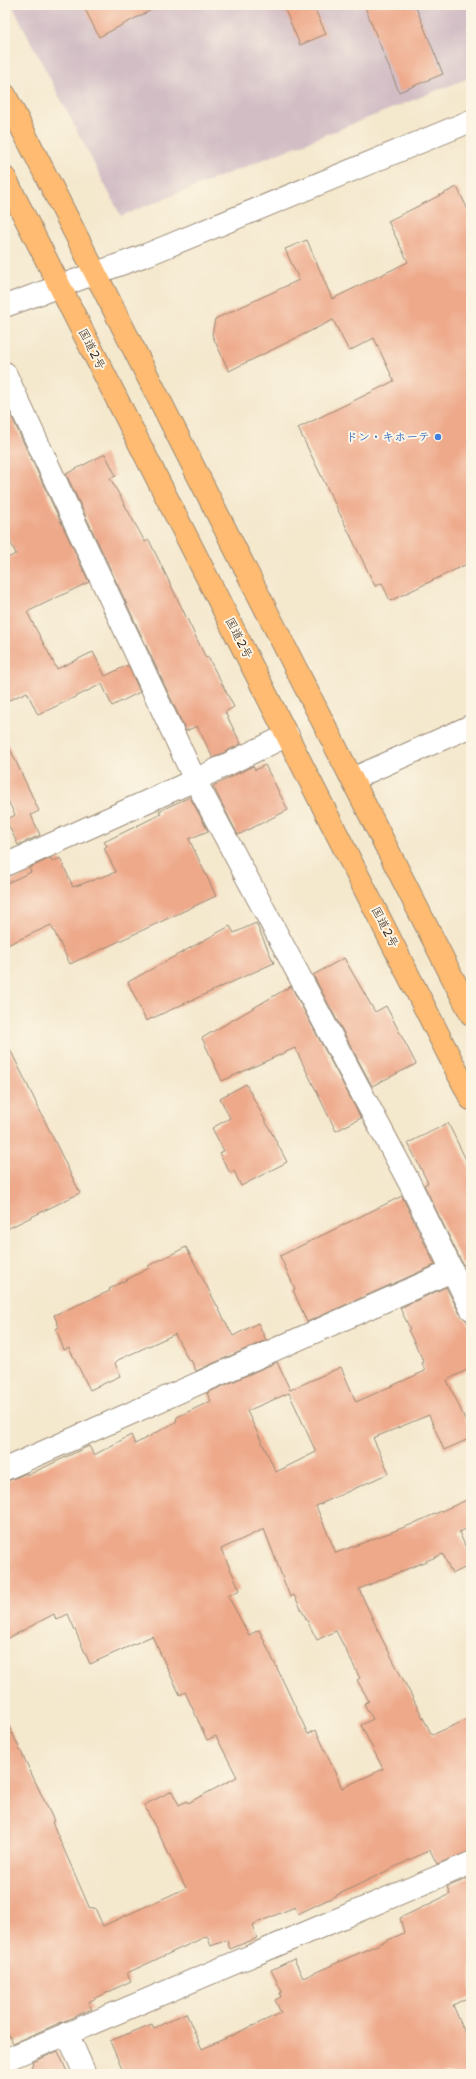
<svg xmlns="http://www.w3.org/2000/svg" width="476" height="2079" font-family="'Shantell Sans','Klee One',sans-serif">
<rect width="100%" height="100%" fill="#fcf5e5"/>
<filter id="ink" filterUnits="userSpaceOnUse"><feTurbulence type="fractalNoise" baseFrequency=".025" numOctaves="2"/><feDisplacementMap in="SourceGraphic" scale="8" xChannelSelector="R" yChannelSelector="G"/><feConvolveMatrix kernelMatrix="1 2 1 2 8 2 1 2 1" color-interpolation-filters="sRGB"/></filter>
<filter id="wash" filterUnits="userSpaceOnUse"><feTurbulence type="fractalNoise" baseFrequency=".012" numOctaves="4" result="noise"/><feDisplacementMap in="SourceGraphic" scale="16" xChannelSelector="R" yChannelSelector="G"/><feGaussianBlur stdDeviation="0.9" result="paint"/><feColorMatrix in="noise" values="0 0 0 0 0 0 0 0 0 0 0 0 0 0 0 0 0 1.4 0 .05"/><feComposite in="paint" operator="in"/></filter>
<g filter="url(#wash)">
<rect width="100%" height="100%" fill="#f4e8cd"/>
<path fill="#d2bdc5" d="M12,5H471V77L121,216Z"/>
<g id="blocks">
<g fill="#eea98a" fill-rule="evenodd">
<path d="M83,5H161L99,37Z"/>
<path d="M283,5H313L326,34L300,45Z"/>
<path d="M364,5H415L443,74L399,92Z"/>
<path d="M457,187L471,216V562L390,601L382,583L375,586L298,428L394,381L374,338L349,351L333,320L229,371L212,335L215,319L299,280L285,249L307,240L332,299L408,262L388,221Z"/>
<path d="M5,403L89,582L27,612L57,669L93,652L105,676L128,665L140,692L112,706L102,684L38,715L27,692L5,702V559L16,554L5,530Z"/>
<path d="M105,454L116,476L110,478L145,542L149,540L206,658L208,657L234,707L225,712L241,744L213,758L197,726L186,731L66,474Z"/>
<path d="M5,738L39,811L31,815L40,835L18,845L6,820L15,815L5,794Z"/>
<path d="M265,765L288,810L238,835L213,786L253,766L255,770Z"/>
<path d="M190,797L208,831L189,839L216,896L70,964L51,925L5,946V884L31,872L29,868L51,858L52,862L60,858L73,887L116,872L104,848L107,846L104,842L161,814L159,811Z"/>
<path d="M256,923L274,963L146,1021L128,982L230,926L234,933Z"/>
<path d="M344,958L375,1012L386,1006L416,1064L372,1086L313,975Z"/>
<path d="M291,986L361,1118L336,1131L295,1048L222,1081L202,1038Z"/>
<path d="M5,1039L80,1193L5,1230Z"/>
<path d="M246,1084L287,1162L241,1186L234,1171L230,1173L219,1153L224,1151L212,1128L230,1118L220,1098Z"/>
<path d="M448,1123L471,1170V1260L463,1265L424,1185L428,1183L408,1143Z"/>
<path d="M402,1196L435,1265L307,1322L293,1290L295,1289L280,1256Z"/>
<path d="M186,1247L233,1336L258,1323L266,1340L196,1371L191,1360L189,1361L175,1334L118,1360L115,1363L120,1376L90,1390L69,1348L64,1350L56,1329L59,1327L54,1315L110,1291L109,1289L149,1268L148,1266Z"/>
<path d="M446,1287L460,1314L467,1321L471,1328V1368L447,1380L471,1432V1438L444,1450L429,1415L373,1438L389,1473L316,1506L336,1553L410,1525L471,1498V1527L459,1532L471,1559V1565L452,1574L443,1554L359,1589L380,1635L432,1735L471,1718V1851L437,1864L430,1850L298,1914L295,1907L252,1925L257,1938L230,1949L227,1940L211,1946L207,1936L127,1973L131,1981L88,2002L92,2009L13,2043L5,2028V1718L54,1821L52,1822L90,1909L95,1908L103,1926L186,1888L144,1805L172,1791L179,1805L187,1801L188,1803L237,1777L216,1736L207,1740L185,1692L180,1695L152,1636L90,1664L68,1614L56,1620L54,1614L5,1640V1482L27,1473L28,1475L89,1446L94,1455L131,1435L135,1444L176,1422L177,1417L211,1401L207,1393L277,1362L290,1390L341,1367L356,1402L425,1371L422,1363L424,1362L408,1330L410,1329L400,1308ZM289,1393L316,1452L276,1472L247,1411ZM264,1529L290,1597L294,1595L317,1640L336,1631L360,1678L357,1680L369,1701L364,1704L373,1719L361,1725L383,1769L342,1788L316,1730L308,1734L259,1630L249,1635L228,1596L240,1590L221,1549Z"/>
<path d="M471,1877V1996L453,2005L471,2047V2074H124L110,2041L152,2024L154,2028L186,2013L202,2049L281,2013L275,2000L281,1997L280,1993L282,1992L271,1970L294,1959L303,1978L404,1933L400,1918L450,1894L447,1887Z"/>
<path d="M58,2051L68,2074H29L33,2062Z"/>
</g>
</g>
</g>
<g filter="url(#ink)">
<use href="#blocks" fill-opacity="0" stroke="#988976" stroke-width="1"/>
<g fill="none" stroke-linecap="round" stroke-linejoin="round">
<defs>
<g id="minor">
<path d="M5,373L195,780L409,1182L471,1309"/>
<path d="M352,779L471,726"/>
<path d="M5,865L195,780"/>
<path d="M5,1469L452,1271"/>
<path d="M67,2033L85,2074"/>
<path d="M5,2060L471,1863"/>
</g>
<g id="tertiary">
<path d="M5,306L146,255L471,121"/>
<path d="M195,780L288,735"/>
</g>
<g id="trunk">
<path d="M5,95L471,1014"/>
<path d="M5,178L471,1099"/>
</g>
</defs>
<use href="#minor" stroke="#988976" stroke-width="24"/>
<use href="#tertiary" stroke="#988976" stroke-width="24"/>
<use href="#trunk" stroke="#988976" stroke-width="24"/>
<use href="#minor" stroke="#fff" stroke-width="22"/>
<use href="#tertiary" stroke="#fff" stroke-width="22"/>
<use href="#trunk" stroke="#febb71" stroke-width="22"/>
</g>
</g>
<circle fill="#3f7fe0" stroke="#fcf5e5" stroke-width="1.5" cx="438" cy="437" r="4"/>
<g text-anchor="middle" dominant-baseline="central" stroke-width="4" stroke-linejoin="round" paint-order="stroke">
<g font-size="12" fill="#3b2a1e" stroke="#fcf5e5">
<text transform="translate(92 349) rotate(63)">国道2号</text>
<text transform="translate(239 638) rotate(63)">国道2号</text>
<text transform="translate(385 927) rotate(63)">国道2号</text>
</g>
<g font-size="12" font-weight="bold" fill="#366cbe" stroke="#fcf5e5" text-anchor="end">
<text x="430" y="437">ドン・キホーテ</text>
</g>
</g>
<rect width="476" height="2079" fill="none" stroke="#fcf5e5" stroke-width="20"/>
</svg>
